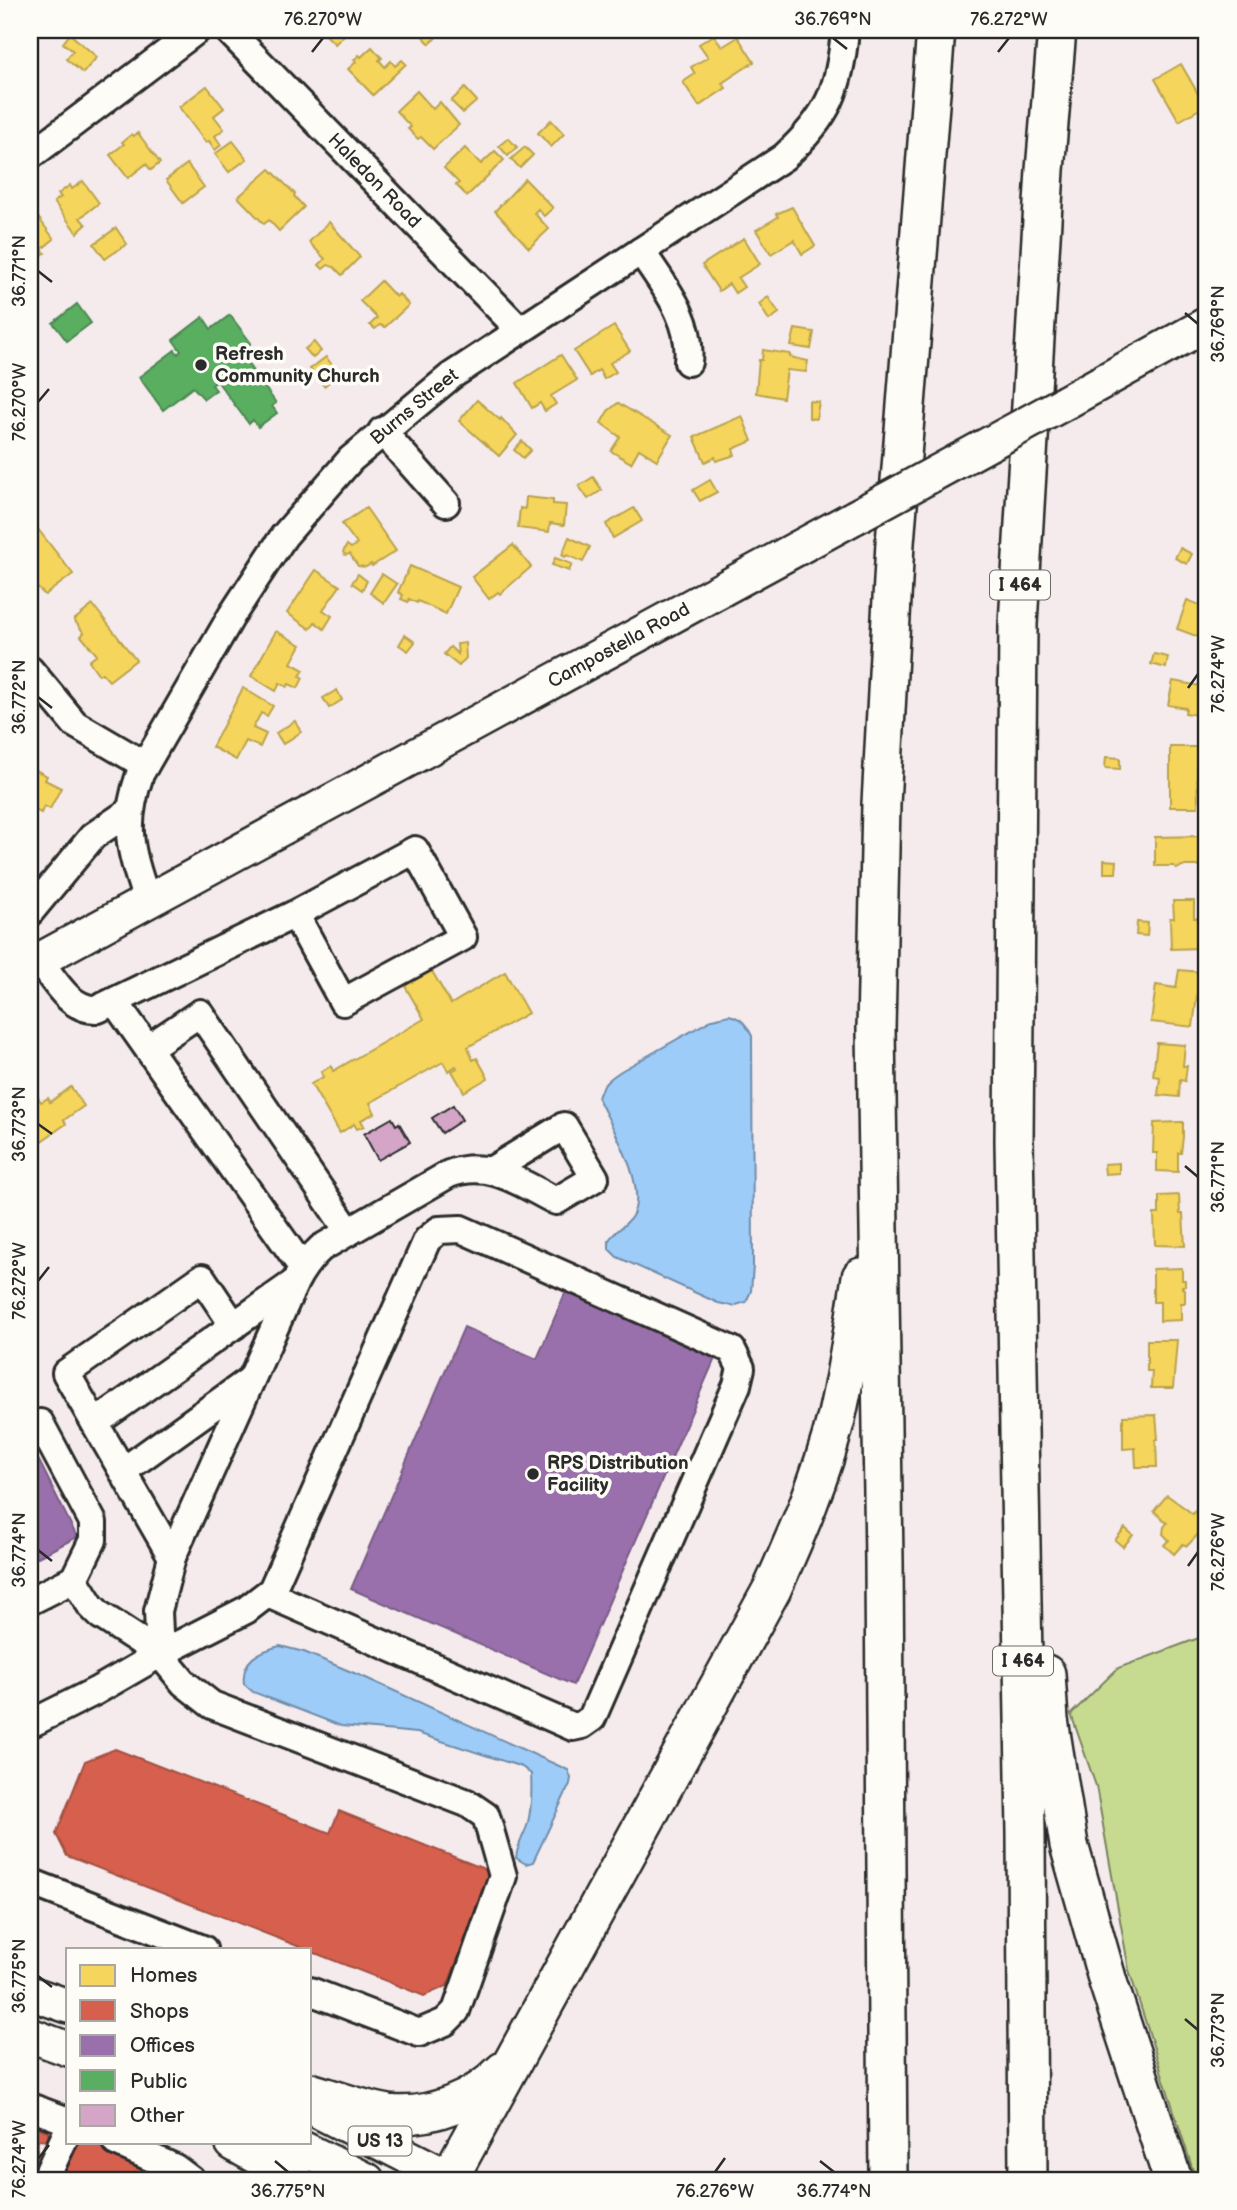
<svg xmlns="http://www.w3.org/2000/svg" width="1237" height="2210" font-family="'Balsamiq Sans',sans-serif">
<rect width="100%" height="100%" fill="#f5ebed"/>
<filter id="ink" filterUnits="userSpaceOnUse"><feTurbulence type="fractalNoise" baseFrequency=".0143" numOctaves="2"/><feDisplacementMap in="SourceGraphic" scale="14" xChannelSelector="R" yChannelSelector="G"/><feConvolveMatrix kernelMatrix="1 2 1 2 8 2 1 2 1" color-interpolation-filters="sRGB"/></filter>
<g filter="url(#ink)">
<path fill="#c7db90" stroke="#79835e" stroke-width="2" d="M1207,1635V2180H1196L1129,1970L1096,1786L1071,1714L1118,1668Z"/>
<g fill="#9eccf9" stroke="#708ca7" stroke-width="2">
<path d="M729,1015C742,1018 746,1024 752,1036L753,1266L751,1291L746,1302L733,1306L718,1303L617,1257L609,1249V1240C615,1231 627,1225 632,1216C649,1187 611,1126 598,1098C602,1084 609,1079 621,1071L713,1019Z"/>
<path d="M280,1646L304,1652L366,1678L568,1770L571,1778L570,1784L533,1862L526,1864L516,1858C517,1846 523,1837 527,1826C532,1809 532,1792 531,1774L522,1767L417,1733L341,1726L253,1692L244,1684C241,1660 259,1651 280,1646Z"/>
</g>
<g fill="#f6d55c" stroke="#b9a24d" stroke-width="2">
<path d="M316,30H349L335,44L324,33L322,35Z"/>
<path d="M419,30H435L439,34L430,44L418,31Z"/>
<path d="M70,34L97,57L83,73L66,59L73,51L63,43Z"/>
<path d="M714,35L722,47L738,37L754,62L722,83L726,88L699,106L683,82L695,74L691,67L708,57L699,44Z"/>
<path d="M372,47L382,58L379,60L385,67L391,61L395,66L402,60L406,64L373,95L348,69L356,62L354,60L359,55L361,57Z"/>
<path d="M1181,64L1205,106L1179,121L1155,79Z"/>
<path d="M207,86L224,108L214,116L224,129L215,136L221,145L215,150L209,141L206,143L179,107Z"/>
<path d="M465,88L477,101L463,113L451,101Z"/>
<path d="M417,91L433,109L440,102L459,125L433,149L421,137L418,139L408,129L411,127L396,111Z"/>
<path d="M551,120L564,134L551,147L538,133Z"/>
<path d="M138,133L160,163L151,170L146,164L128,178L110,155L124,144L122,142L132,134L134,136Z"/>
<path d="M508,138L517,147L508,156L499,146Z"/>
<path d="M233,141L247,159L229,172L215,154Z"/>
<path d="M525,147L533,155L520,168L511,159Z"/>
<path d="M465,148L481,164L495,151L504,160L467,196L456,185L459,183L444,168Z"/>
<path d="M187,164L204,187L183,203L166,180Z"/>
<path d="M270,169L295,194L294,196L304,207L279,231L269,220L264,224L238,197Z"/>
<path d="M525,179L553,208L544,216L538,209L534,213L549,229L529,248L495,211Z"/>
<path d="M83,181L99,203L80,218L86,225L77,233L54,202L61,197L58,194L70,185L72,189Z"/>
<path d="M792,207L815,246L802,254L794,240L771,254L756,230L778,217L776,214Z"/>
<path d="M35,213L54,239L42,249L45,253L35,260L30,254V217Z"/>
<path d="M329,222L360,257L342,275L334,267L328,265L323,269L319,265L325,259L309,242Z"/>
<path d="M116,228L127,244L105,259L94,244Z"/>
<path d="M744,238L760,264L738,278L744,287L735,293L729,284L719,291L702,265Z"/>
<path d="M381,281L396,297L399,294L409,305L385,327L380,325L375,329L370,325L377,318L360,301Z"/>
<path d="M768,297L779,313L769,320L759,304Z"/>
<path d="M614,326L630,351L610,363L616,372L604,379L599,370L590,376L574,351Z"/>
<path d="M795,329L814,332L811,349L791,346Z"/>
<path d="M314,342L321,351L313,358L305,349Z"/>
<path d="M763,350L790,354V357L808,361L806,372L787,370L783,398L756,393L759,360H762Z"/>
<path d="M561,355L577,380L551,396L556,404L545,411L540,403L532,408L517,383Z"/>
<path d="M326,357L339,374L324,386L310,369Z"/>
<path d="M477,400L500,420L501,418L517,435L499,456L459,421Z"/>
<path d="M809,401L819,402L816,419L809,418Z"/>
<path d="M618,403L672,435L657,460L639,449L631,463L611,451L620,437L601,423L608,411Z"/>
<path d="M742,416L752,441L733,449L735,455L716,461L715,457L705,462L694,437Z"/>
<path d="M522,441L531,450L523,458L514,450Z"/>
<path d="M593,477L602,490L588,499L579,486Z"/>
<path d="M710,480L717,492L700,501L693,490Z"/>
<path d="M526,497L553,500V504L566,505L564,525L550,523L549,532L518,528L520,508L525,509Z"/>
<path d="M366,508L396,551L372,566L371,564L366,567L358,566L350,554L345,555L343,552L347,545L351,548L357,544L342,524Z"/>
<path d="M634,508L642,521L613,538L606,524Z"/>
<path d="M30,519L73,574L45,595L30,581V572L33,569L30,565Z"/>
<path d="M569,537L590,547L583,562L567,555L565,557L562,555Z"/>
<path d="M513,545L531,567L500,594L498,592L489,599L472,577Z"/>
<path d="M1180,548L1192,554L1187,564L1175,558Z"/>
<path d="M555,558L572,564L569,571L552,565Z"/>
<path d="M410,566L458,587L446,614L418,601L417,603L409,599L408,602L401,599L403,595L398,592Z"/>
<path d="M316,570L340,586L323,610L332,616L324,629L315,622L310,629L287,613Z"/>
<path d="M358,574L367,581L362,590L352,583Z"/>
<path d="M382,574L397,584L384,603L370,593Z"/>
<path d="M1187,600L1207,608V640L1177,629Z"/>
<path d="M93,605L136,660L109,681L102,673L99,675L89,661L97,655L81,636L84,633L74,620Z"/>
<path d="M276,631L301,645L291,663L304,670L300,676L303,678L298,688L289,684L287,687L280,683L276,691L251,676Z"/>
<path d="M405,635L415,642L408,651L399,645Z"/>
<path d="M465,643L466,658L459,666L444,654L450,647L458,654L457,644Z"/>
<path d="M1154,654L1168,657L1166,668L1151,664Z"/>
<path d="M1173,681L1201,686L1198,700L1205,701L1203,716L1185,713L1186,708L1168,705Z"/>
<path d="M243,688L273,706L267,716L261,713L253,728L266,734L260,747L246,741L236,760L212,747Z"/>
<path d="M337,690L342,700L329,708L323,698Z"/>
<path d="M295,721L301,732L283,744L276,733Z"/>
<path d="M1170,747H1197L1198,807H1170Z"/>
<path d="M1106,757L1120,758V769L1105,768Z"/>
<path d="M30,767L47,776L45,780L61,788L50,809L44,806L41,813L30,807Z"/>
<path d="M1201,836V866H1182L1177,869L1174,866H1155V837Z"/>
<path d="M1104,860L1117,861L1116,873H1104Z"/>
<path d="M1173,901H1194V918H1198L1201,948L1171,949L1170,918H1174Z"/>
<path d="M1137,922L1148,923L1147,936L1136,935Z"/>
<path d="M429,966L451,1004L505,972L528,1013L468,1047L473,1060L477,1058L488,1078L464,1092L452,1071L457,1068L456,1066L448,1071L443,1062L370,1103L375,1113L361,1120L364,1126L357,1129L354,1124L340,1133L311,1084L323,1077L321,1072L331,1066L333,1071L424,1019L402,981Z"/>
<path d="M1179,970L1200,972L1193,1027L1151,1022L1156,985L1176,988Z"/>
<path d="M1157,1043L1185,1045L1183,1066H1187L1185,1081L1180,1080L1179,1097L1158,1095L1160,1077L1153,1076Z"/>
<path d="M71,1087L84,1106L64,1120L66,1124L37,1144L30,1133V1099L36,1094L41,1102L48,1098L50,1102Z"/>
<path d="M1180,1122H1183V1137L1181,1153H1178V1172L1157,1171V1153H1153L1154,1123Z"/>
<path d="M1119,1163V1173L1105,1174L1104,1164Z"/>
<path d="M1179,1195L1180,1214H1183L1185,1246L1155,1245L1154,1214H1159V1196Z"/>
<path d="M1182,1268V1280H1185V1286H1182V1288L1185,1289V1303H1181V1320L1160,1321V1302H1153V1269Z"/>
<path d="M1147,1340H1177L1173,1388H1151L1152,1371H1147Z"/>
<path d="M1156,1415L1158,1439H1156L1157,1467H1136L1135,1448L1123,1449V1416Z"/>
<path d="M1167,1495L1193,1514L1195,1511L1200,1514L1198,1516L1207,1525L1187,1546L1183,1544L1174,1554L1164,1545L1169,1540L1163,1534L1164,1527L1167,1523L1154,1511Z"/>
<path d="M1125,1528L1133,1535L1123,1547L1115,1540Z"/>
</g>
<g fill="#d6604d" stroke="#a35043" stroke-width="2">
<path d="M115,1749L330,1833L339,1811L492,1872L447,1986L424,1996L310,1951V1949H305L67,1856L56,1834L85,1761Z"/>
<path d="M30,2125L48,2131V2141L38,2140L36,2167H30Z"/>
<path d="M68,2142H90L166,2176L164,2180H51Z"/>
</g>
<g fill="#9970ab" stroke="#785b85" stroke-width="2">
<path d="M566,1291L716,1356L573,1685L351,1589L464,1327L537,1359Z"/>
<path d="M39,1461L77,1537L30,1561V1466Z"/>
</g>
<g fill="#5aae61" stroke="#4c8751" stroke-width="2">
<path d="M77,304L91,323L67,341L53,323Z"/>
<path d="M230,315L251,343L239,352L276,403L272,406L277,413L258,427L253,420L249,424L217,381L212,385L216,390L204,399L193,387L163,410L139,377L175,350L178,354L181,351L173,340L203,317L211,329Z"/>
</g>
<g fill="#d4a5c7" stroke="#2b2b2b" stroke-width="2">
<path d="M453,1105L462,1120L442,1133L432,1118Z"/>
<path d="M392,1118L396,1125L399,1123L410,1142L378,1160L364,1134Z"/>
</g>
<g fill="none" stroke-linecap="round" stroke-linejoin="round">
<defs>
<g id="minor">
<path id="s1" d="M228,30L520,330"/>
<path d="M30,156L197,30"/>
<path d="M641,251C663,285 693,319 688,362"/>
<path d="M382,431L446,503"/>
<path d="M30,670L75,724L145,765"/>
<path id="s2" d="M147,901C130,849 122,827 140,774L232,615L270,557L284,536L351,459L451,376L784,157C829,116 840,89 845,30"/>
<path d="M30,912L93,836L130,811"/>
<path d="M39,960C54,980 70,1011 98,1009L295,914L415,850L463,937L343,1002L295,914"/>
<path d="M115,1002L302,1267"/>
<path d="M148,1048L200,1013L349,1232"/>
<path d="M95,1423L294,1283"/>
<path d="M30,1428L40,1423L93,1522V1540L74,1579"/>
<path d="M123,1471L250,1380"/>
<path d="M172,1557L66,1373L202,1278L234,1326"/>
<path d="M30,1601L74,1579L91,1606L100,1615L160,1654L184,1683L212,1705L467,1803L486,1816L503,1876L456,2011L445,2022L419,2033L310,1991"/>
<path d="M160,1654L158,1611L172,1557L295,1282C302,1268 309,1259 321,1248L449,1174C490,1159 520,1183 556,1201L595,1178L564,1126L492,1170"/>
<path d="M30,1724L96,1691L160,1654L246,1610L272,1590L427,1240L439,1230L461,1229L732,1350L741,1368L737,1385L592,1718L582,1725L573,1727L268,1594"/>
<path d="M30,1882L203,1949"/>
<path d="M30,2107L68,2121"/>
<path d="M116,2142L175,2168L191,2180"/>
<path d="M45,2180L68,2130"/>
</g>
<g id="major">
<path d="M1066,402L1207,324"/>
<path id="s3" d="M30,965L855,517"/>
<path d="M30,1993L68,2006"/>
<path d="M30,2035L68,2049"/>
<path d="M310,2107L454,2180"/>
<path d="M290,2142L367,2180"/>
</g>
<g id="highway">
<path d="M1046,1674L1049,1720L1069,1845L1108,1982L1173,2180"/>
<path d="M310,2092C335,2099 362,2110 389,2114C429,2119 476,2100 503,2071"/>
<path d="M234,2142L269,2162L294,2180"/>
<path d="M448,2180L772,1589C797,1534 821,1478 836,1419C847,1372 854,1325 861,1277"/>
<path d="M888,2180L884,1561L876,1029L881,804L895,543L936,30"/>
<path d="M1028,2180L1026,1833L1014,1141L1018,624L1045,170L1057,30"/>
</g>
</defs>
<use href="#minor" stroke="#2b2b2b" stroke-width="32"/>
<use href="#major" stroke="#2b2b2b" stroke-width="38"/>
<use href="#highway" stroke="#2b2b2b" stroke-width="42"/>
<use href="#minor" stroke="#fdfcf7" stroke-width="26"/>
<use href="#major" stroke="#fdfcf7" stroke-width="33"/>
<use href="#highway" stroke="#fdfcf7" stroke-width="37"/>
<defs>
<path id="major-bridge" d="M855,517L1066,402"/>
</defs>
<use href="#major-bridge" stroke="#2b2b2b" stroke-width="38" stroke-linecap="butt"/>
<use href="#major-bridge" stroke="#fdfcf7" stroke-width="33"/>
</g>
</g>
<path fill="none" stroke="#2b2b2b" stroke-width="2.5" d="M833,38L847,49M312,52L323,38M998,52L1009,38M38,271L52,282M1185,313L1198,324M38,402L49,389M1188,688L1198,674M38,697L52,708M38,1124L52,1134M1185,1166L1198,1177M38,1281L49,1267M38,1550L52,1561M1188,1566L1198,1552M38,1976L52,1987M1185,2019L1198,2030M38,2159L49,2145M275,2161L288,2172M820,2161L834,2172M715,2172L725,2158"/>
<g fill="#2b2b2b" stroke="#fdfcf7" stroke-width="2.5">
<circle cx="201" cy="365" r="7"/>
<circle cx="533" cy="1474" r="7"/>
</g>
<g text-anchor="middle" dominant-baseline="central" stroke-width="7" stroke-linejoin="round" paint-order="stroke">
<g fill="#fdfcf7" stroke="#6a6a68" stroke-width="2">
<rect x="990" y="570.5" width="60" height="29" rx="5"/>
<rect x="993" y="1646.5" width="60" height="29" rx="5"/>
<rect x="348.5" y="2126.5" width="63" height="29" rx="5"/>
</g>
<g font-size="18" font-weight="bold" fill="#2b2b2b">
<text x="1020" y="585">I 464</text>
<text x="1023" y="1661">I 464</text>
<text x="380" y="2141">US 13</text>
</g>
<g font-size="19" fill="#2b2b2b" stroke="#fdfcf7">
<text stroke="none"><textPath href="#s1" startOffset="210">Haledon Road</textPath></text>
<text stroke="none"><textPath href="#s2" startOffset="593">Burns Street</textPath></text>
<text stroke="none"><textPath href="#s3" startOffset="670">Campostella Road</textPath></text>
</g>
<g font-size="19" font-weight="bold" fill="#2b2b2b" stroke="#fdfcf7" text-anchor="start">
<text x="215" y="354">Refresh<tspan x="215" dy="22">Community Church</tspan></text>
<text x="547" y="1463">RPS Distribution<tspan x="547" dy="22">Facility</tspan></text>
</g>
</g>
<rect width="1237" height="2210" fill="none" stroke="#fdfcf7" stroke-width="77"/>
<rect x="66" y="1948" width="245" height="196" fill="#fdfcf7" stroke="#a9a8a5" stroke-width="2"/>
<rect x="80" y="1965" width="35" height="21" fill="#f6d55c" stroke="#a9a8a5" stroke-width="2"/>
<text x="130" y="1982" font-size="21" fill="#2b2b2b">Homes</text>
<rect x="80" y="2000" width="35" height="21" fill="#d6604d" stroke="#a9a8a5" stroke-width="2"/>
<text x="130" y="2018" font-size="21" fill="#2b2b2b">Shops</text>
<rect x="80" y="2035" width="35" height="21" fill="#9970ab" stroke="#a9a8a5" stroke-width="2"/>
<text x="130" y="2052" font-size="21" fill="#2b2b2b">Offices</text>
<rect x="80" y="2070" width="35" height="21" fill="#5aae61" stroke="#a9a8a5" stroke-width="2"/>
<text x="130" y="2088" font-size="21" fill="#2b2b2b">Public</text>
<rect x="80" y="2105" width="35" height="21" fill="#d4a5c7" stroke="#a9a8a5" stroke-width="2"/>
<text x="130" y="2122" font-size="21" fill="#2b2b2b">Other</text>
<rect x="38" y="38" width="1160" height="2134" fill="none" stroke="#2b2b2b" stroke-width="2.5"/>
<g font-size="18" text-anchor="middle" fill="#2b2b2b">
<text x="323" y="25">76.270°W</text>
<text x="833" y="25">36.769°N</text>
<text x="1009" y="25">76.272°W</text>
<text transform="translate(19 271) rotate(-90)" y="6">36.771°N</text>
<text transform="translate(1218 324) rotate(-90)" y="6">36.769°N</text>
<text transform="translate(19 402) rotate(-90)" y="6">76.270°W</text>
<text transform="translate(1218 674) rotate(-90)" y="6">76.274°W</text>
<text transform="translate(19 697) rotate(-90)" y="6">36.772°N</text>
<text transform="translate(19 1124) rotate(-90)" y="6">36.773°N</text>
<text transform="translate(1218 1177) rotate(-90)" y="6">36.771°N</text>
<text transform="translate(19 1281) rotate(-90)" y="6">76.272°W</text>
<text transform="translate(19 1550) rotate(-90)" y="6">36.774°N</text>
<text transform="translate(1218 1552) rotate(-90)" y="6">76.276°W</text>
<text transform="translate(19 1976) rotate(-90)" y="6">36.775°N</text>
<text transform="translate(1218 2030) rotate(-90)" y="6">36.773°N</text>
<text transform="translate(19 2159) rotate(-90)" y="6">76.274°W</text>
<text x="288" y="2197">36.775°N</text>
<text x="715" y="2197">76.276°W</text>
<text x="834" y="2197">36.774°N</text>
</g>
</svg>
